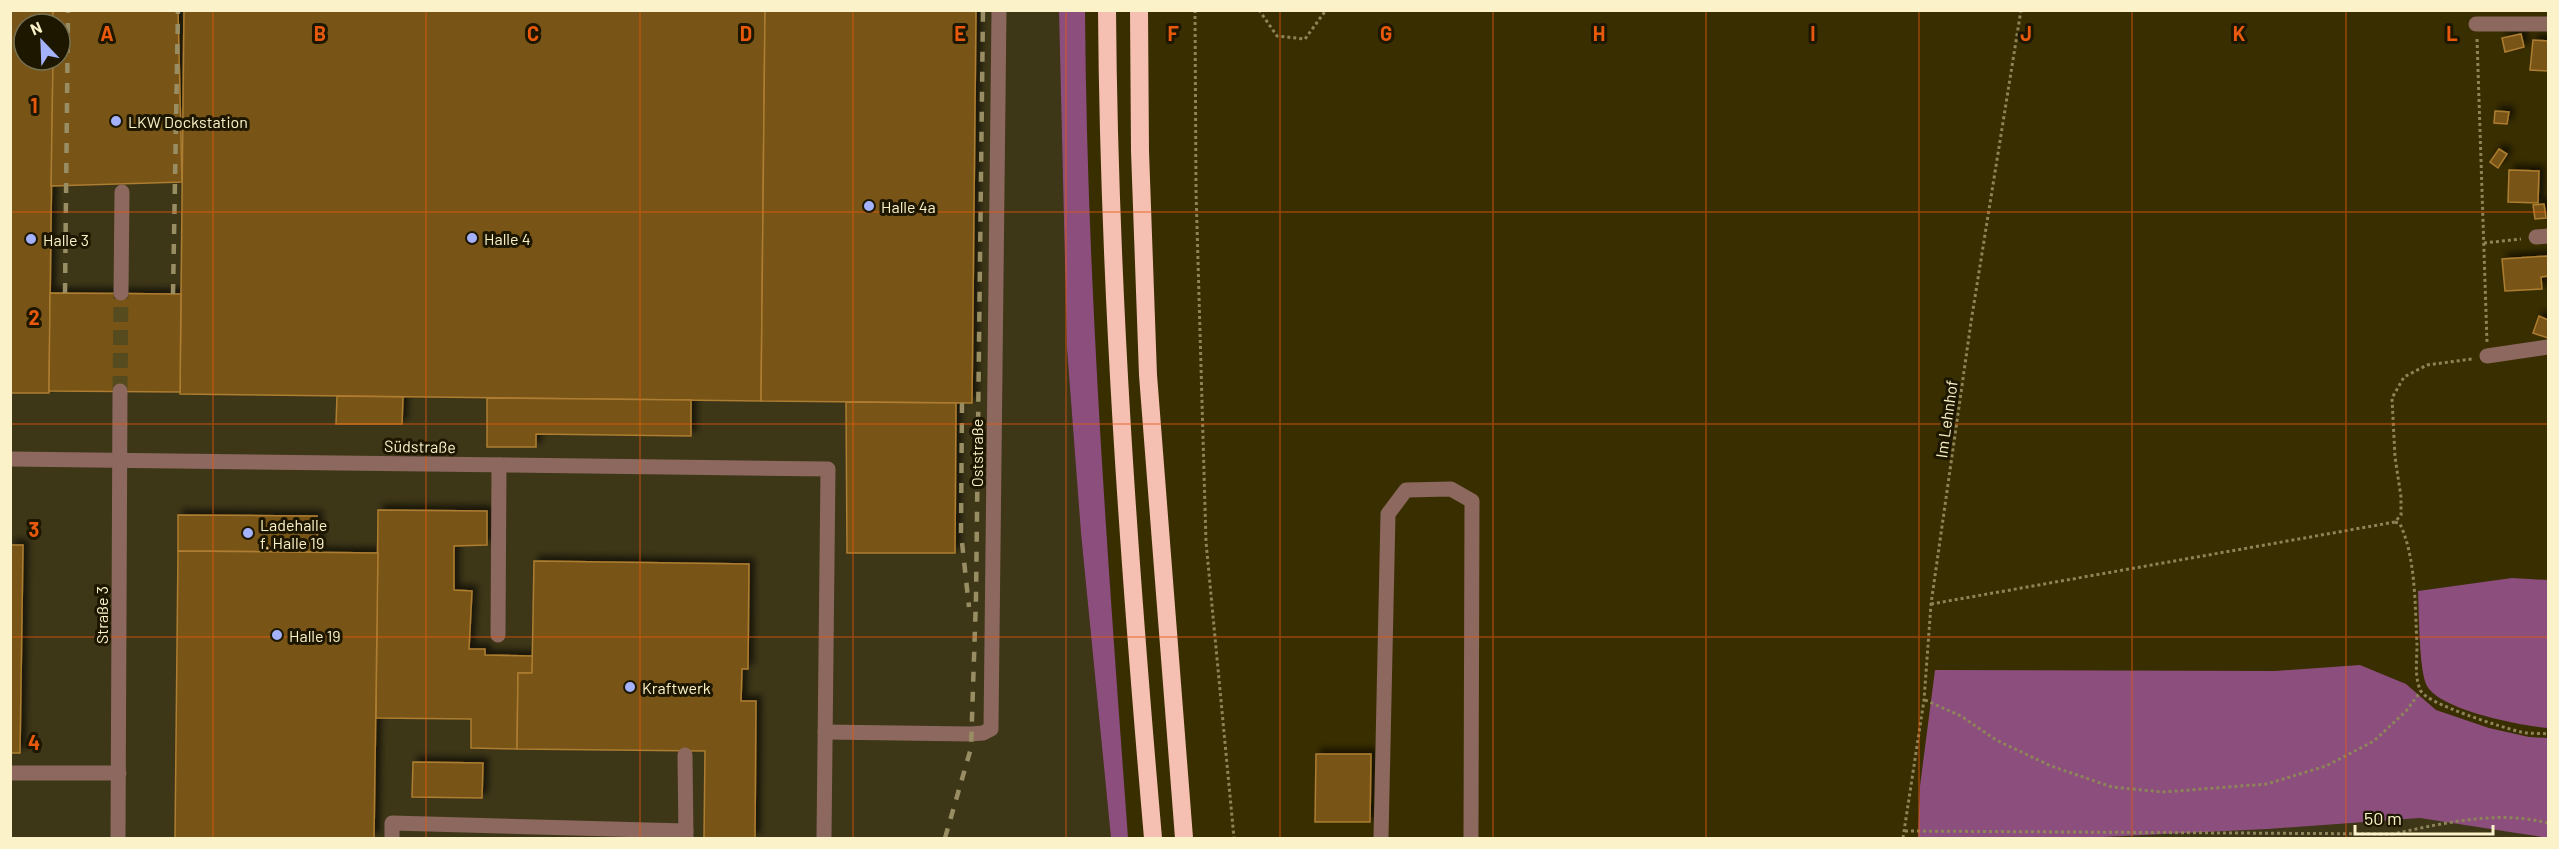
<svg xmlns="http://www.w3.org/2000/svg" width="2559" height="849" font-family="Barlow,sans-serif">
<defs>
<filter id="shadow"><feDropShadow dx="5" dy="-5" stdDeviation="3" flood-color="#0009"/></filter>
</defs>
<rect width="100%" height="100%" fill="#392e00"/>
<g fill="#3d3617" fill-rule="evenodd">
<path d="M10,11H1059L1067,348L1081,533L1111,838H11ZM24,24H60V60H24Z"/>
<path d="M2420,818L2506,830L2539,838H2082L2268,829Z"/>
</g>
<g fill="#8b4e7d">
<path d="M1059,11H1085C1087,287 1108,563 1128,838H1111L1081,533L1067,348Z"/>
<path d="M2512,578L2548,580V728C2522,726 2437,710 2426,684C2419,666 2419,613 2418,591Z"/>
<path d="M2360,665L2406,684L2436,710L2489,728L2529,737L2548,738V838L2420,818L2268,829L2082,838H1918L1920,786L1935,670L2275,671Z"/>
</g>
<g fill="#785419" stroke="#ad7d30" stroke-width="1.5" filter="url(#shadow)">
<path d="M10,10H53V24H24V60H53L49,393H10Z"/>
<path d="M53,10H178L182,182L51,186L53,60H60V24H53Z"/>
<path d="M184,10H765L761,401L180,394Z"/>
<path d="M765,10H976L972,403L761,401Z"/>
<path d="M2521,34L2524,47L2505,52L2502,38Z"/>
<path d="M2533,40L2548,41V71L2530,70Z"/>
<path d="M2495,111L2509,112L2507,124L2494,123Z"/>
<path d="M2499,149L2507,154L2498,168L2490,162Z"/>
<path d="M2509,170L2539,171L2538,203L2508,202Z"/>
<path d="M2544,204L2546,218L2535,219L2533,205Z"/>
<path d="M2548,256V276L2541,277L2542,289L2505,291L2502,259Z"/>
<path d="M50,293L181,294L180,392L49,391Z"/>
<path d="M2539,316L2548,320V338L2533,333Z"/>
<path d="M337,396L403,397L402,424H336Z"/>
<path d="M487,398L691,400V436L536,434V447H487Z"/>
<path d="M846,402L956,403L955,553H847Z"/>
<path d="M378,510L487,511V545L454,546V590L472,591L469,649H485V655L533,656L532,673H518L517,749L471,748V719L376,718Z"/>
<path d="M178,515L317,516L318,552L178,551Z"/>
<path d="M10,545H23L20,753H10Z"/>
<path d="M178,551L378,553L374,838H175Z"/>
<path d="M534,561L749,564L748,669H742L741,701H756L755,838H704L705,751L517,749L518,673H532Z"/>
<path d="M1316,754H1371L1370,822H1315Z"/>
<path d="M413,762L483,763L482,798L412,797Z"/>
</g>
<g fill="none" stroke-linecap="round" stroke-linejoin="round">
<path stroke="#564b1e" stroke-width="15" stroke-dasharray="15 8" stroke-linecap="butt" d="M120,391L121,293"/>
<g stroke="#8f8459" stroke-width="3" stroke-dasharray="3 3" stroke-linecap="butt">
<path d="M1195,10L1196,191L1206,542L1234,838"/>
<path d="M1259,10L1277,36L1305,39L1326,10"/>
<path d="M2477,39L2487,342"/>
<path d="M2484,243L2521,239"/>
<path d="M2395,522L2400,524C2416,557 2415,608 2417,645C2417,659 2414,678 2421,691C2427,704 2504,728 2521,732C2530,734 2540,733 2548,734"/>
<path d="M1931,604L2395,522L2401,515V497L2395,457L2392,398L2404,377L2427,365L2472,359"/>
<path d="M1925,700L1961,716L1996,740L2051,766L2112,787L2163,792L2267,784L2326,766L2374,741L2406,711L2421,691"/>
<path d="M1905,831L2393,834C2444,823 2497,810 2548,823"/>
<path d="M1903,838L1924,700L1931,604L1971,322L2021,10"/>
</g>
<g stroke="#8c685e" stroke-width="15">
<path d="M2476,24H2548"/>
<path d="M2536,237L2548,236"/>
<path d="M121,293L122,192"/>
<path d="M2487,356L2548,347"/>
<path d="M10,459L828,469L824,838"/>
<path d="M498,635L499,465"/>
<path d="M825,732L971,734L983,733L991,729L999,10"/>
<path d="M685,755L686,838"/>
<path d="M10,773H119"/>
<path d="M118,838L120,391"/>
<path d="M392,838V823L686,831"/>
<path d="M1381,838L1388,514L1406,490L1451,489L1472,501L1471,838"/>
</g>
<g stroke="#f5bfb1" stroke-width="18">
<path d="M1107,10C1109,287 1129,563 1153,838"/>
<path d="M1139,10L1140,151L1148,375L1184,838"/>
</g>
<g stroke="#998e63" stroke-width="4.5" stroke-dasharray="10 10" stroke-linecap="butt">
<path d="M65,293L68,10"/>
<path d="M173,294L178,10"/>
<path d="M962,403L961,533L969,607"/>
<path d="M945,838L971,748L976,598L983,10"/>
</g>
</g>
<path fill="none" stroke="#e8590c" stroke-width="1.5" stroke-opacity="0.55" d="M213,10V838M426,10V838M640,10V838M853,10V838M1066,10V838M1280,10V838M1493,10V838M1706,10V838M1919,10V838M2132,10V838M2346,10V838M10,212H2548M10,424H2548M10,637H2548"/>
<g fill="#a4b2fc" stroke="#1d1700" stroke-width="2">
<circle cx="116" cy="121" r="6"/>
<circle cx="869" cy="206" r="6"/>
<circle cx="472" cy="238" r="6"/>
<circle cx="31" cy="239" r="6"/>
<circle cx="248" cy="533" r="6"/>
<circle cx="277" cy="635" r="6"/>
<circle cx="630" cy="687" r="6"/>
</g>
<g text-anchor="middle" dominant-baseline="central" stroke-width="6" stroke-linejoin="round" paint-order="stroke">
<g font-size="16" fill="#fcf2c9" stroke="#1d1700" text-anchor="start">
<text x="128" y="121">LKW Dockstation</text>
<text x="881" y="206">Halle 4a</text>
<text x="484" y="238">Halle 4</text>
<text x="43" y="239">Halle 3</text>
<text x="260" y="524">Ladehalle<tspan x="260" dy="18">f. Halle 19</tspan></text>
<text x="289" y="635">Halle 19</text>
<text x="642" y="687">Kraftwerk</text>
</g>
<g font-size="16" fill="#fcf2c9" stroke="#1d1700">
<text transform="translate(1946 419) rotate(-82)">Im Lehnhof</text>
<text transform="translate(420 446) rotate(1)">Südstraße</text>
<text transform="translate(976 453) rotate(-90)">Oststraße</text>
<text transform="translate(101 615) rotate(-90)">Straße 3</text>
</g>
</g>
<g font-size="20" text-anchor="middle" font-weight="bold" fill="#e8590c" stroke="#1d1700" stroke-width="6" stroke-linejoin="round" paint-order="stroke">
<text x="107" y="41">A</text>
<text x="320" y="41">B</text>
<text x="533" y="41">C</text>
<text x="746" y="41">D</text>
<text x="960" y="41">E</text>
<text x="1173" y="41">F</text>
<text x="1386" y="41">G</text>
<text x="1599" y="41">H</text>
<text x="1813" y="41">I</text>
<text x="2026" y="41">J</text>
<text x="2239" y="41">K</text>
<text x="2452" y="41">L</text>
<text x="34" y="113">1</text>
<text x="34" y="325">2</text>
<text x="34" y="537">3</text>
<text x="34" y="750">4</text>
</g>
<rect width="2559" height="849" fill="none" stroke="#fcf2c9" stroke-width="24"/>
<g transform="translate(42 42) rotate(337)"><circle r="28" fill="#1d1700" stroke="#766f50" stroke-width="1.5"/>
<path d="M0-4.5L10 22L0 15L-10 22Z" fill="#a4b2fc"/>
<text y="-9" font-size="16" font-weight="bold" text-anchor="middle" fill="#fcf2c9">N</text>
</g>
<path d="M2355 825v9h138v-9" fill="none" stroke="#fcf2c9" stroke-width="3"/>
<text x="2364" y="825" font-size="18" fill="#fcf2c9" stroke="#1d1700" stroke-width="4.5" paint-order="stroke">50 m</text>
</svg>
